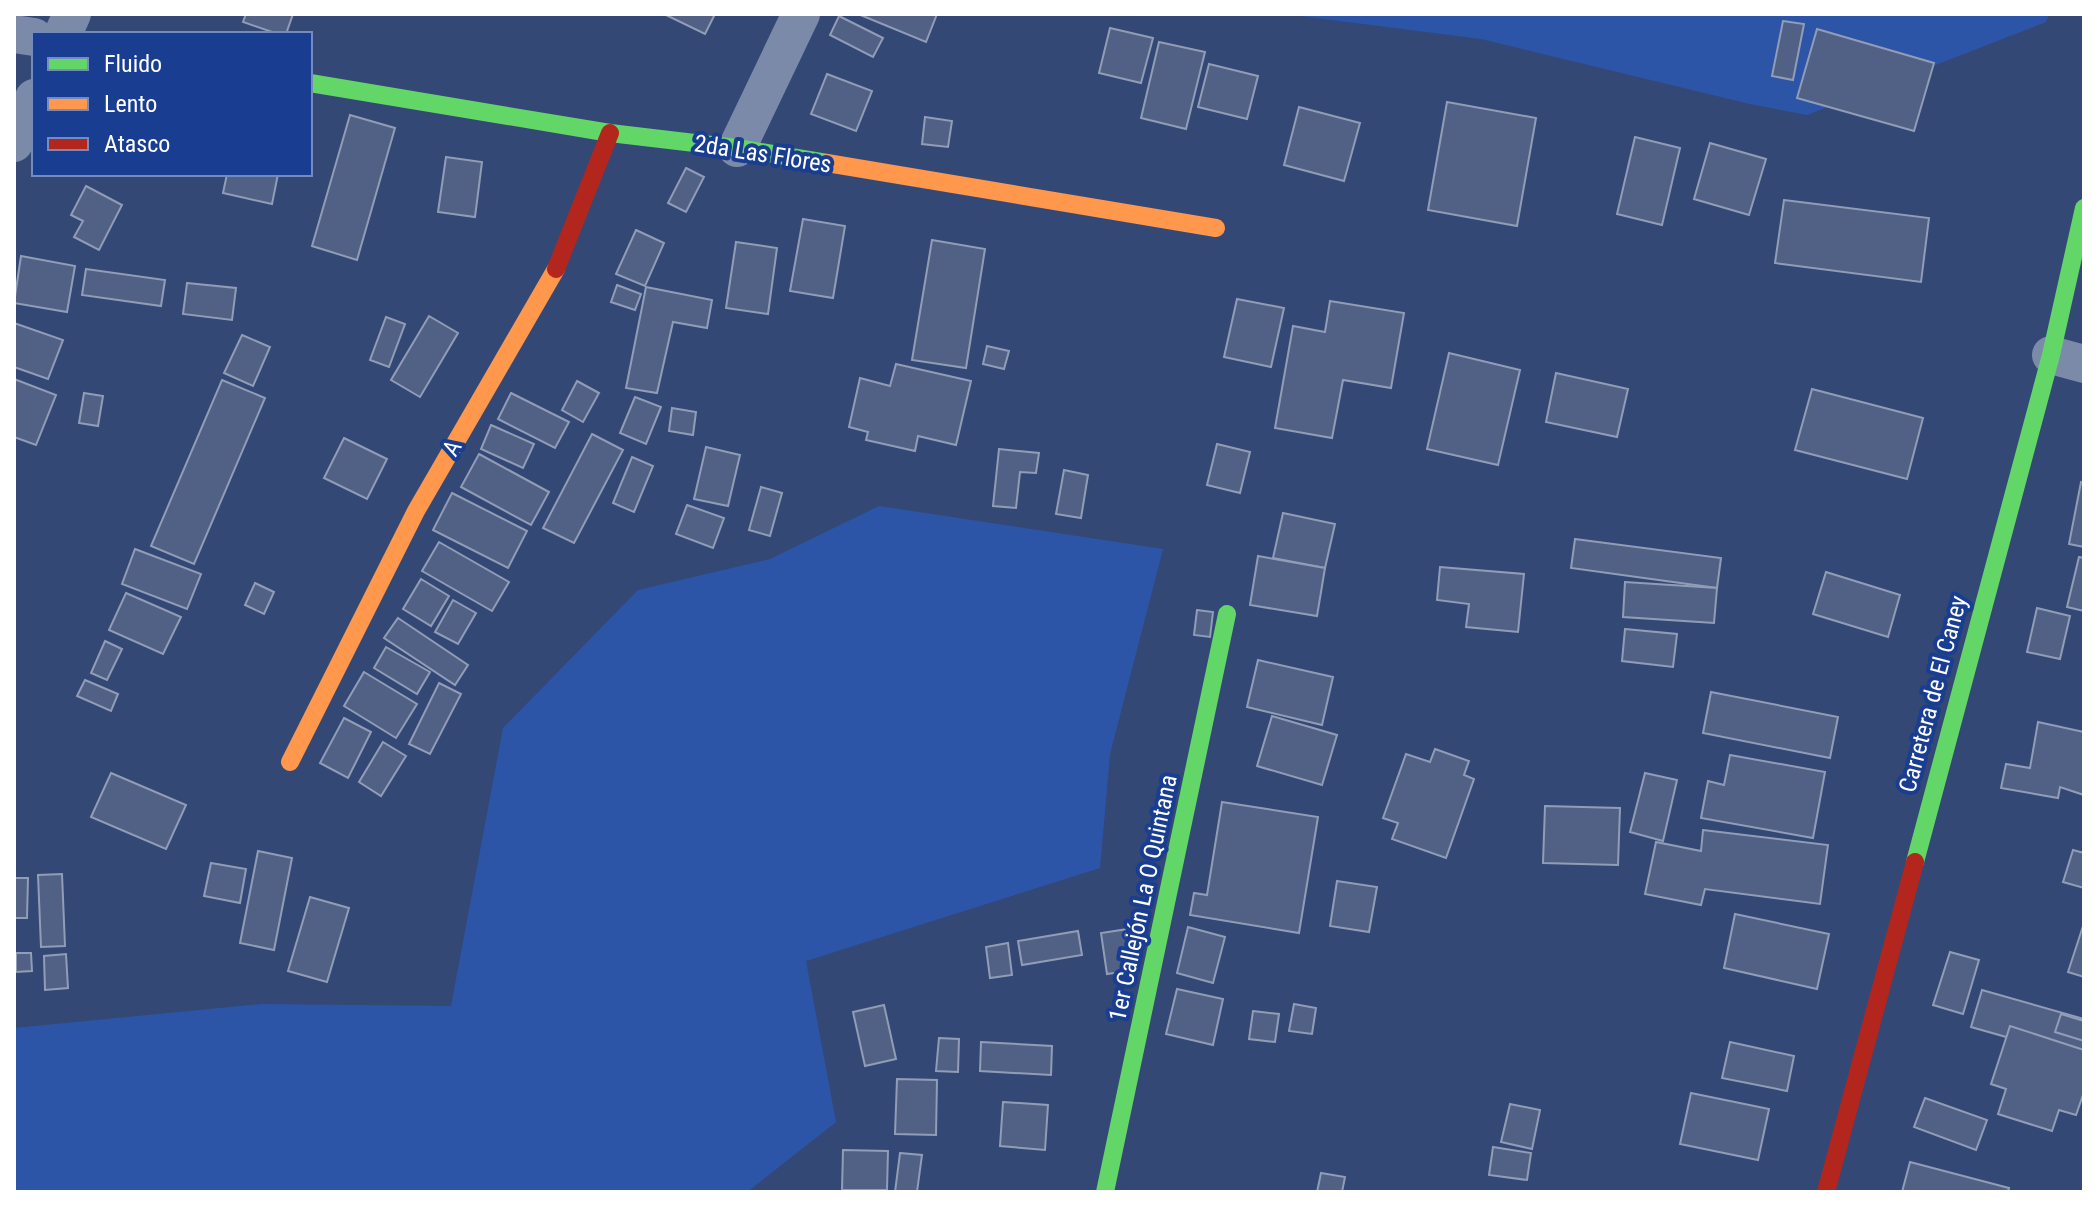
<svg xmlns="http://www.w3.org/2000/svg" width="2098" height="1206" font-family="'Roboto Condensed',sans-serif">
<rect width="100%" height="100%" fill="#344876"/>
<g fill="#2d55a7">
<path d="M1285,14H2049L2046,22L1807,115L1750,104L1481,39Z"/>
<path d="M879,506L1163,549L1110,754L1100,868L806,961L836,1122L747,1192H14V1028L261,1004L451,1006L503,728L638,590L770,559Z"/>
</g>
<g fill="#516185" stroke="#919db7" stroke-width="2">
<path d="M246,14H293L286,34H278L243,22Z"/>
<path d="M664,14H715L705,34Z"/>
<path d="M858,14H937L926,42Z"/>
<path d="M839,16L883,38L873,57L830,35Z"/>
<path d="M1783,21L1804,24L1793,80L1772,76Z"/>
<path d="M1110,28L1153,38L1141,83L1099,73Z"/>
<path d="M1817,29L1934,63L1914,131L1797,98Z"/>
<path d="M1159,42L1205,52L1186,129L1141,118Z"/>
<path d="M1209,64L1258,76L1247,119L1198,107Z"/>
<path d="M827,74L872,91L856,131L811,114Z"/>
<path d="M1447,102L1536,118L1517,226L1428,210Z"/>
<path d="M1299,107L1360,123L1344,181L1284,165Z"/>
<path d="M350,115L395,128L357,260L312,246Z"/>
<path d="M925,117L952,121L948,147L922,144Z"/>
<path d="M1635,137L1680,148L1662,225L1617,214Z"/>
<path d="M1710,143L1766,159L1749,215L1694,199Z"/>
<path d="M446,157L482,162L475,217L438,212Z"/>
<path d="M686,168L704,177L686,212L668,203Z"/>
<path d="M227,174H278L272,204L223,193Z"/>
<path d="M86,186L122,205L99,250L74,237L83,221L71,215Z"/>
<path d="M1784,200L1929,218L1921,282L1775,263Z"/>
<path d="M803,219L845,226L833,298L790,291Z"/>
<path d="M636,230L664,243L645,286L616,274Z"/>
<path d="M932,240L985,249L966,368L912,360Z"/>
<path d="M736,242L777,248L768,314L726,308Z"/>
<path d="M21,256L75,266L67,312L14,303Z"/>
<path d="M86,269L165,280L161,306L82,295Z"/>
<path d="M187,283L236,288L232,320L183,314Z"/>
<path d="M617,285L641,294L635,310L611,302Z"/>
<path d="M646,287L712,300L707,328L673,322L657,393L626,388Z"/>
<path d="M1237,299L1284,308L1271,367L1224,357Z"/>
<path d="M1330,301L1404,313L1391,388L1343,380L1332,438L1275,428L1293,326L1325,332Z"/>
<path d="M429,316L458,333L420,397L391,380Z"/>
<path d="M386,317L405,324L389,367L370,360Z"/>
<path d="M14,323L63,340L48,379L14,367Z"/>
<path d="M242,335L270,347L253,386L224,373Z"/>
<path d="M987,346L1009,351L1004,369L983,364Z"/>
<path d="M1449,353L1520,370L1498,465L1427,449Z"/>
<path d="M896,364L971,381L956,445L918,436L915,451L866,440L868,432L849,427L860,378L890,386Z"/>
<path d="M1556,373L1628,389L1617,437L1546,422Z"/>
<path d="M14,379L56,395L36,445L14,437Z"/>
<path d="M222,380L265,398L194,564L151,546Z"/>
<path d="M577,381L599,393L583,422L562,410Z"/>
<path d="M1812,389L1923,418L1907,479L1795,450Z"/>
<path d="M84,393L103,396L98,426L79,423Z"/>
<path d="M511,393L569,422L555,448L498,419Z"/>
<path d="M635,397L661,407L646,444L620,433Z"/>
<path d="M672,408L696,412L693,435L669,431Z"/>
<path d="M491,425L534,444L523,468L481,449Z"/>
<path d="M592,434L623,450L574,543L543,528Z"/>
<path d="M344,438L387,459L367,499L324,478Z"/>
<path d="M1217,444L1250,452L1240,493L1207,485Z"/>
<path d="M706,447L740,455L728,506L694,499Z"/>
<path d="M999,449L1039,453L1036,473L1020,472L1016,508L993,506Z"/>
<path d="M479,454L549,492L531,525L461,487Z"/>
<path d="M632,457L653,466L634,512L613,503Z"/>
<path d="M1064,470L1088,475L1081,518L1056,514Z"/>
<path d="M2081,482L2084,483V547L2069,544Z"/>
<path d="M761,487L782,493L770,536L749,530Z"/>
<path d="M452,493L527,531L508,568L433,530Z"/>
<path d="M687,505L724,518L713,548L676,534Z"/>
<path d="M1283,513L1335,524L1325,568L1273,558Z"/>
<path d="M1575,539L1721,558L1717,588L1571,568Z"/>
<path d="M439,542L509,582L492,611L422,571Z"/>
<path d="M135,549L201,574L187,609L122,584Z"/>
<path d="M1258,556L1325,568L1317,616L1250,605Z"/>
<path d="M2079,557L2084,558V611L2067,607Z"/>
<path d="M1440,567L1524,574L1518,632L1466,627L1469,604L1437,600Z"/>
<path d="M1826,572L1900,595L1888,637L1813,614Z"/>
<path d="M421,579L449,596L431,626L403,609Z"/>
<path d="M1625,582L1717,588L1714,623L1623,617Z"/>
<path d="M255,583L274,592L264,614L245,605Z"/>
<path d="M126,593L181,617L163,654L109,630Z"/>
<path d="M453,600L476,613L458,644L435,632Z"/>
<path d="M2037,608L2070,616L2060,659L2027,652Z"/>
<path d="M1197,610L1213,612L1210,637L1194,635Z"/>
<path d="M398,618L468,665L455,685L384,638Z"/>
<path d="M1625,629L1677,634L1673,667L1622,661Z"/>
<path d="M105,641L122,649L107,680L91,673Z"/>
<path d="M386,647L430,672L417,694L374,668Z"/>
<path d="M1258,660L1333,677L1322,725L1247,707Z"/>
<path d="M364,672L417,704L396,738L344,706Z"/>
<path d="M85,680L118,694L111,711L77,696Z"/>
<path d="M439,683L461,694L430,754L409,744Z"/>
<path d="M1711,692L1838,717L1830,758L1703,733Z"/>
<path d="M1272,716L1337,735L1322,785L1257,766Z"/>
<path d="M344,718L371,732L348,778L320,763Z"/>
<path d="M2038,722L2084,732V795L2060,787L2058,798L2001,788L2006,764L2030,768Z"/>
<path d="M383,742L406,756L381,796L359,782Z"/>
<path d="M1435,749L1469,761L1464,775L1474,779L1446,858L1392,839L1398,823L1383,818L1406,754L1430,762Z"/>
<path d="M1730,755L1825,772L1813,838L1701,818L1708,781L1724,785Z"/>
<path d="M111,773L186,805L166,849L91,817Z"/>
<path d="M1645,773L1677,780L1663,841L1630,832Z"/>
<path d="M1222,802L1318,817L1299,933L1190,915L1194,893L1207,895Z"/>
<path d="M1545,806L1620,808L1618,865L1543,863Z"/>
<path d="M1703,830L1828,845L1820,904L1705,889L1701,905L1645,894L1656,842L1701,851Z"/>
<path d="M2073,850L2084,853V888L2063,882Z"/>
<path d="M258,851L292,858L274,950L240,943Z"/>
<path d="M211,863L246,869L240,903L204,896Z"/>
<path d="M62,874L65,946L41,947L38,875Z"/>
<path d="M14,878H28L27,918H14Z"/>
<path d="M1337,881L1377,887L1369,932L1330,926Z"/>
<path d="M310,897L349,908L327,982L288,971Z"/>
<path d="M1735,914L1829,934L1817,989L1724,968Z"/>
<path d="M2084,923V977L2068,972Z"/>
<path d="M1188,927L1225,937L1213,983L1177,973Z"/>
<path d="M1128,929L1135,970L1107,974L1101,933Z"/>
<path d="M1078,931L1082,955L1022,965L1018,941Z"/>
<path d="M1008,943L1012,975L990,978L986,947Z"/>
<path d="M1950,952L1979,960L1963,1014L1933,1005Z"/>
<path d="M16,953H31L32,971L16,972Z"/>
<path d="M66,954L68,988L45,990L44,956Z"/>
<path d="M1177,989L1223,999L1213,1045L1166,1034Z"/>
<path d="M1982,990L2084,1019V1059L1971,1027Z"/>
<path d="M1294,1004L1316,1008L1312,1034L1289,1031Z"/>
<path d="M884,1005L896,1059L865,1066L853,1012Z"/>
<path d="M1253,1011L1279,1014L1275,1042L1249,1039Z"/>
<path d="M2061,1014L2084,1021V1041L2055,1032Z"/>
<path d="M2010,1026L2084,1050V1092L2076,1115L2059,1110L2052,1131L1998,1114L2006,1089L1991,1084Z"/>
<path d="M939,1038L959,1039L958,1072L936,1071Z"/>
<path d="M981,1042L1052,1046L1051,1075L980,1071Z"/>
<path d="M1730,1042L1794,1056L1787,1091L1722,1078Z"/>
<path d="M897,1079L937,1080L936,1135L895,1134Z"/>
<path d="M1691,1093L1769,1109L1758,1160L1680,1144Z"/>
<path d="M1925,1098L1987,1120L1976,1150L1914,1127Z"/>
<path d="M1003,1102L1048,1105L1045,1150L1000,1146Z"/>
<path d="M1510,1104L1540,1110L1532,1149L1501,1142Z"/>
<path d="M1493,1147L1531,1153L1527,1180L1489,1175Z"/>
<path d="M843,1150L888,1151L887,1190H842Z"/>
<path d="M900,1153L922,1155L917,1192H895Z"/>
<path d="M1910,1162L2009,1188L2008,1192H1902Z"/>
<path d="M1321,1173L1345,1177L1342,1192H1317Z"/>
</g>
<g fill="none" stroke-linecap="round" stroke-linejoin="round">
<g stroke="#7c8aa9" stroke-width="38">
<path d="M14,34L34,37"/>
<path d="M63,34L72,14"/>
<path d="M14,143L34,98"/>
<path d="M737,148L801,14"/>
<path d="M2051,355L2084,364"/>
</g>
<g stroke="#63d668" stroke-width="18">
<path d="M310,83L610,133L737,148L827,163"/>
<path d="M1915,862L2051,355L2084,208"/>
<path d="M1105,1192L1227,614"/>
</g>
<g stroke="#ff974d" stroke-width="18">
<path d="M827,163L1216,228"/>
<path d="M290,762L416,511L556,269"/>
</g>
<g stroke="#b3261e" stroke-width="18">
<path d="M556,269L610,133"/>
<path d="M1826,1192L1915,862"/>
</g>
</g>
<g text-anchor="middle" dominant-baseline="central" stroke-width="8" stroke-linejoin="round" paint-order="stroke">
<g font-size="24" fill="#fff" stroke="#193e91">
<text transform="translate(763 154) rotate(9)">2da Las Flores</text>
<text transform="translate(452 448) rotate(-60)">A</text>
<text transform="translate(1933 694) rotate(-75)">Carretera de El Caney</text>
<text transform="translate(1143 898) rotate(-78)">1er Callejón La O Quintana</text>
</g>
</g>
<rect width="2098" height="1206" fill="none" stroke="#ffffff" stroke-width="32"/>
<rect x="32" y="32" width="280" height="144" fill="#193e91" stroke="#758bbd" stroke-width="2"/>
<rect x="48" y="58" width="40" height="12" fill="#63d668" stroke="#758bbd" stroke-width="2"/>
<text x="104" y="72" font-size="24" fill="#ffffff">Fluido</text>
<rect x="48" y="98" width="40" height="12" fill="#ff974d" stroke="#758bbd" stroke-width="2"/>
<text x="104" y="112" font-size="24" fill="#ffffff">Lento</text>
<rect x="48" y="138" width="40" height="12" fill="#b3261e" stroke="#758bbd" stroke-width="2"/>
<text x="104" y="152" font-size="24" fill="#ffffff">Atasco</text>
</svg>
